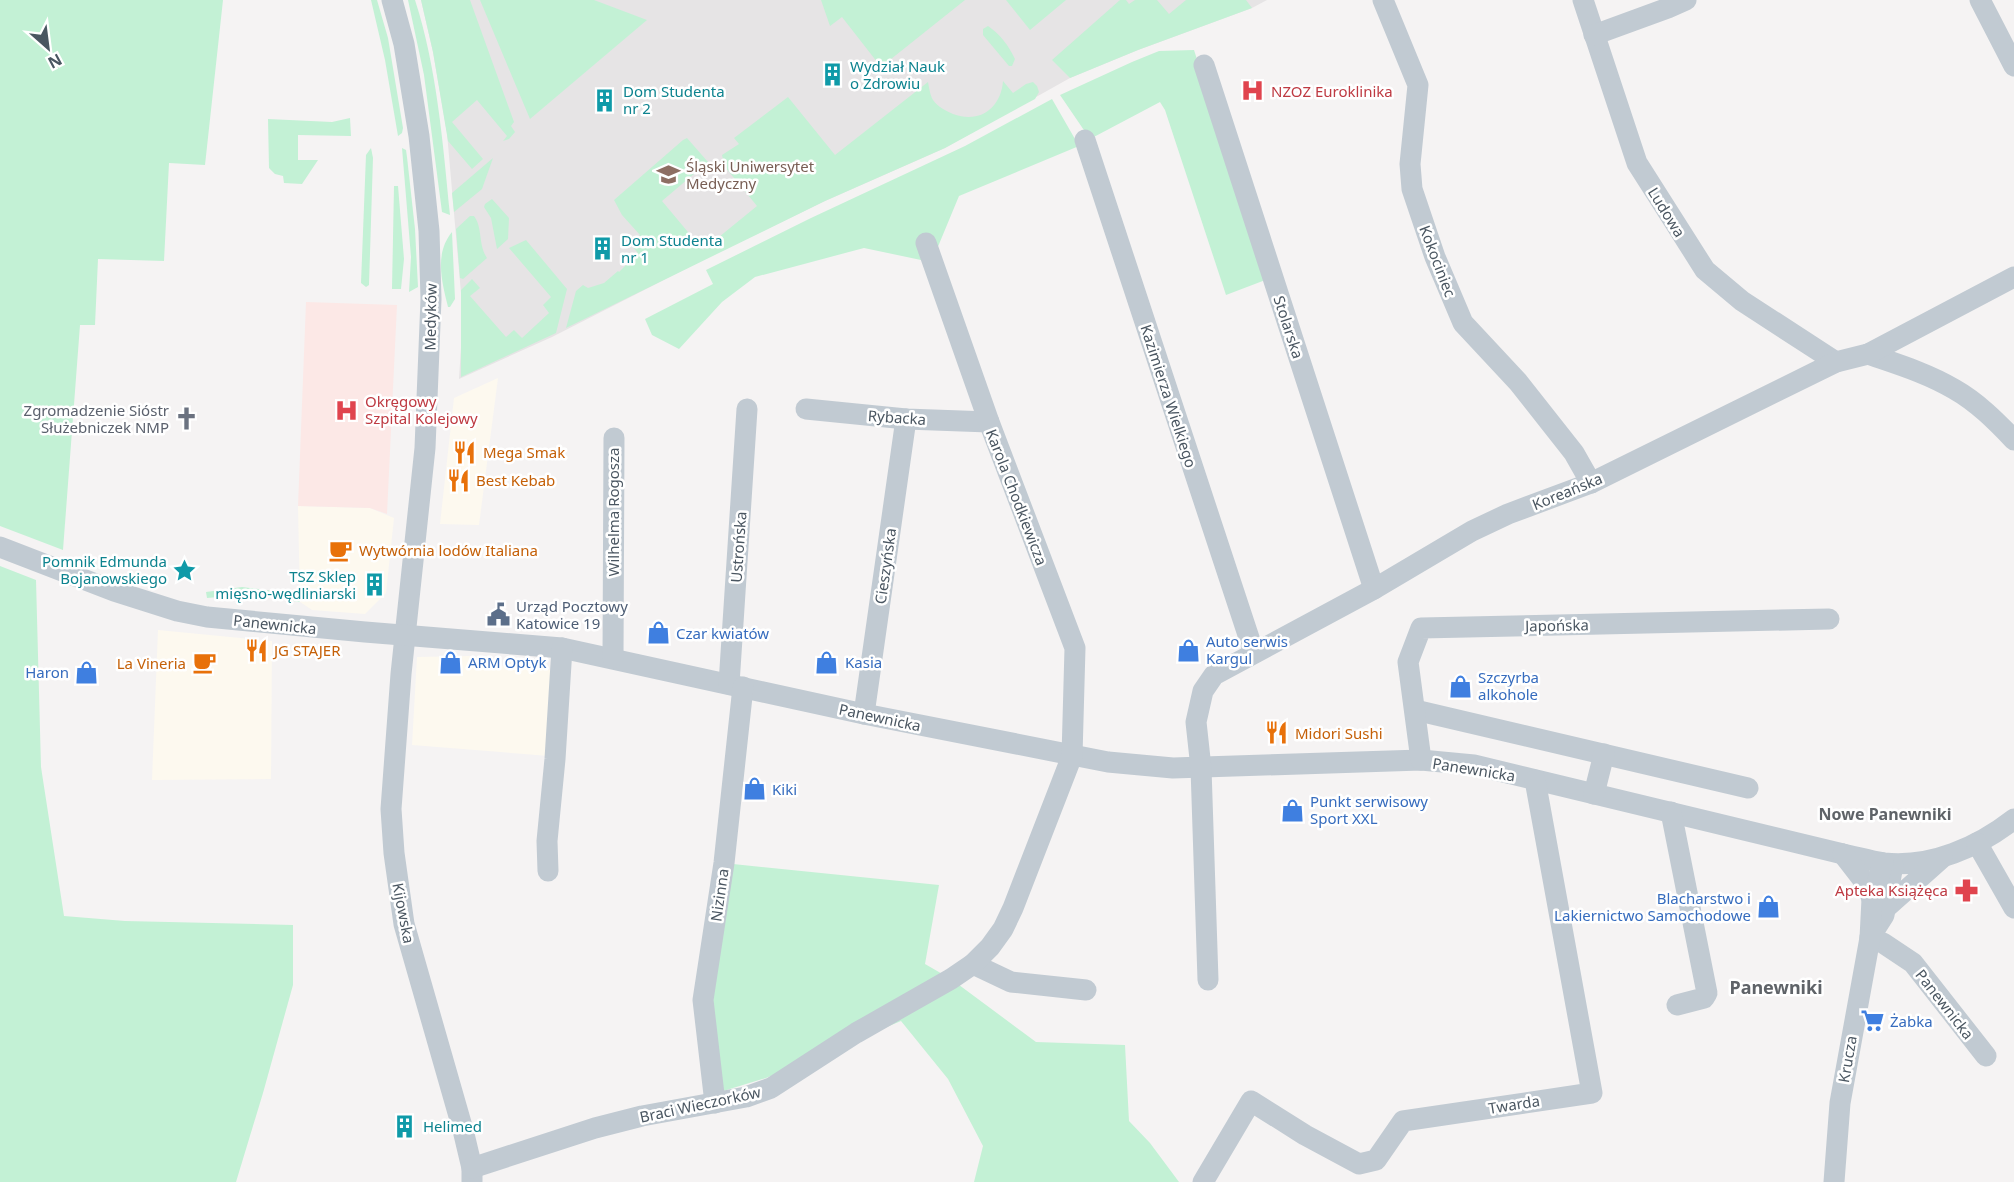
<svg xmlns="http://www.w3.org/2000/svg" width="2014" height="1182" font-family="'Noto Sans',sans-serif">
<rect width="100%" height="100%" fill="#f5f3f3"/>
<g fill="#fdf9ef">
<path d="M498,378L479,525L440,524L454,398Z"/>
<path d="M298,506L370,508L394,518L386,593L365,614L312,610L300,602Z"/>
<path d="M158,630L272,641L271,779L152,780Z"/>
<path d="M470,656L486,665L554,670L549,756L412,745L417,657Z"/>
</g>
<path fill="#e6e4e5" d="M421,0H1267L1252,8L1138,50L1070,78L945,148L825,201L707,258L552,337L459,379L463,316L447,133L433,52Z"/>
<path fill="#fce8e6" d="M306,302L397,305L387,514L370,508L298,506Z"/>
<g fill="#c3f1d5">
<path d="M0,0H223L205,165L169,163L164,261L98,259L95,325H80L63,550L0,526Z"/>
<path d="M371,0H377L388,38L403,128L402,133L398,136L385,60Z"/>
<path d="M408,0H415C437,68 443,144 450,215L442,212L424,75Z"/>
<path d="M421,0H470L514,122L511,126L515,132L509,139L503,141L507,136L477,100L452,122L483,159L472,169L448,141L433,52Z"/>
<path d="M480,0H594L647,20L530,119Z"/>
<path d="M821,0H965L881,67L842,17L830,26Z"/>
<path d="M1006,0H1066L1030,30Z"/>
<path d="M1120,0H1126L1129,4L1135,0H1157L1169,14L1186,0H1246L1252,8L1138,50L1070,78L1052,60Z"/>
<path d="M988,26C1001,35 1008,45 1015,59L1012,66H1009L983,35V29Z"/>
<path d="M1194,50L1268,279L1226,295L1165,110L1160,102L1090,139L1060,95L1132,62L1159,51Z"/>
<path d="M1003,81L1013,93L1026,84L1033,82L1037,86L1039,92L1035,99L945,148L825,201L566,328L576,291L583,285L588,288L604,283L618,271L619,272L638,253L630,244L640,235L622,215L614,200L683,140L687,138L708,162L662,201L703,250L757,206L725,167L722,155L739,144L734,138L788,97L835,155L928,82C929,87 930,95 933,100C938,107 946,111 953,114C980,124 1001,108 1003,81Z"/>
<path d="M1052,99L1079,146L959,196L937,249L921,260L864,248L755,277L722,302L679,349L652,335L645,319L713,284L706,270L811,218L965,146Z"/>
<path d="M350,118L351,136L298,135V160H318L302,184L284,183L283,176L275,174L269,168L268,119L332,122Z"/>
<path d="M371,148L373,158L369,285L366,287L361,283L366,155Z"/>
<path d="M402,148L406,150L407,157L415,229L418,287L409,292L411,257Z"/>
<path d="M493,158L482,189L454,212L452,193Z"/>
<path d="M394,186H398L404,259L401,289H392Z"/>
<path d="M492,199L509,218L508,239L497,249L491,218L484,207L485,204Z"/>
<path d="M470,216H474C483,228 478,245 487,258L463,279L460,278L456,229Z"/>
<path d="M452,232L455,299L450,307H448C442,282 434,254 452,232Z"/>
<path d="M526,240L567,289L556,333L461,377V290L472,279L480,288L470,296L506,337L514,330L522,338L549,313L543,305L551,297L509,248Z"/>
<path d="M0,566L36,580L41,767L64,916L125,921L293,925V985L263,1093L236,1182H0Z"/>
<path d="M242,587L300,594V602L258,596L257,592L242,591L241,595L207,598L206,592Z"/>
<path d="M733,864L939,885L925,964L951,979L1036,1042L1125,1045L1129,1121L1150,1143L1179,1182H974L983,1146L948,1079L901,1021L766,1078L720,1092L711,1003Z"/>
</g>
<g fill="none" stroke-linecap="round" stroke-linejoin="round">
<g stroke="#c1cad2" stroke-width="21">
<path d="M392,0L404,44L419,136L429,231L431,299L425,448L401,674L391,809L394,853L404,924L463,1130L472,1168V1181"/>
<path d="M1383,0L1418,85L1410,164L1412,189L1435,257L1463,323L1518,382L1574,453L1591,483"/>
<path d="M1583,0L1637,163L1705,270L1742,301L1836,362"/>
<path d="M1980,0L2014,66"/>
<path d="M1594,35L1668,8L1686,0"/>
<path d="M1204,65L1374,589"/>
<path d="M1085,140L1254,653"/>
<path d="M1868,354C1897,364 1927,373 1954,389C1977,402 1996,421 2014,440"/>
<path d="M806,409L906,419L989,422"/>
<path d="M0,547L114,591L177,611L207,617L365,632L562,648L864,714L1108,762L1173,768L1421,760L1474,765L1843,854C1857,857 1871,861 1884,863C1931,868 1978,847 2014,819"/>
<path d="M613,658L614,438"/>
<path d="M729,684L747,409"/>
<path d="M1415,710L1748,788"/>
<path d="M864,714L906,419"/>
<path d="M1421,760L1408,662L1421,628L1829,619"/>
<path d="M1594,794L1604,754"/>
<path d="M1671,812L1707,993L1704,998L1677,1005"/>
<path d="M1977,843L2014,908"/>
<path d="M1843,854L1867,885L1872,899"/>
<path d="M548,871L547,841L555,759L562,648"/>
<path d="M1887,907L1942,858"/>
<path d="M1870,937L1884,915L1893,865"/>
<path d="M1870,938L1883,943L1913,963L1986,1056"/>
<path d="M973,964L1011,982L1086,990"/>
<path d="M1208,980L1201,768L1196,722L1203,691L1214,675L1374,589L1472,531L1508,514L1591,483L1836,362L1868,354L2014,277"/>
<path d="M715,1103L703,1000L724,863L743,687"/>
<path d="M472,1168L595,1128L642,1116L746,1097L771,1088L856,1033L951,979L973,964L990,947L1003,929L1013,908L1072,756L1075,648L989,422L926,243"/>
<path d="M1203,1182L1251,1101L1305,1135L1359,1164L1376,1160L1403,1121L1592,1093L1535,780"/>
<path d="M1834,1182L1840,1103L1870,938L1872,899L1883,863"/>
</g>
</g>
<defs>
<symbol id="building-bare" viewBox="-9 -9 18 18"><path d="M-4-6H4V6H1V3H-1V6H-4ZM-2.5-4.3h1.7v1.8h-1.7ZM.8-4.3h1.7v1.8H.8ZM-2.5-1h1.7V.8h-1.7ZM.8-1h1.7V.8H.8Z" fill="#0f9aa8" stroke="#fff" stroke-width="2.5" paint-order="stroke"/></symbol>
<symbol id="hospital-bare" viewBox="-9 -9 18 18"><path d="M-5-5h3v3.5h4V-5h3V5h-3V1.5h-4V5h-3Z" fill="#e0444e" stroke="#fff" stroke-width="2.5" paint-order="stroke"/></symbol>
<symbol id="university-bare" viewBox="-9 -9 18 18"><path d="M0-5L7-2L0 1L-7-2ZM-4 1L0 2.5L4 1V4Q0 6-4 4Z" fill="#8d6e63" stroke="#fff" stroke-width="2.5" paint-order="stroke"/></symbol>
<symbol id="church-bare" viewBox="-9 -9 18 18"><path d="M-1.2-6h2.4v3.5h3.3v2.4h-3.3V6h-2.4V-.1h-3.3v-2.4h3.3Z" fill="#6b7280" stroke="#fff" stroke-width="2.5" paint-order="stroke"/></symbol>
<symbol id="restaurant-bare" viewBox="-9 -9 18 18"><path d="M-5-6h1v4h1v-4h1v4h1v-4h1v5L-1.5 .5V6h-2V.5L-5-1ZM5-6V6H3V1.5H1.5Q1.5-4 5-6Z" fill="#e8710a" stroke="#fff" stroke-width="2.5" paint-order="stroke"/></symbol>
<symbol id="cafe-bare" viewBox="-9 -9 18 18"><path d="M-5.5-4.5H6V0H3Q3 3.5 0 3.5H-2.5Q-5.5 3.5-5.5 0ZM3-3.2v2h1.7v-2ZM-6 4.5H4V6H-6Z" fill="#e8710a" stroke="#fff" stroke-width="2.5" paint-order="stroke"/></symbol>
<symbol id="sight-bare" viewBox="-9 -9 18 18"><path d="M0-6L1.8-2.2L6-1.7L2.9 1.2L3.7 5.4L0 3.3L-3.7 5.4L-2.9 1.2L-6-1.7L-1.8-2.2Z" fill="#0f9aa8" stroke="#fff" stroke-width="2.5" paint-order="stroke"/></symbol>
<symbol id="civic-bare" viewBox="-9 -9 18 18"><path d="M-.6-6.5H3V-4.5H.6V-3L4-1V1h2V6H-6V1h2V-1L-.6-3ZM-1.2 2.5V6h2.4V2.5Z" fill="#5c6f8a" stroke="#fff" stroke-width="2.5" paint-order="stroke"/></symbol>
<symbol id="shop-bare" viewBox="-9 -9 18 18"><path d="M-5-2.5h2.3a2.7 3.5 0 0 1 5.4 0H5L5.5 6h-11ZM-1.5-2.5h3a1.5 2.3 0 0 0-3 0Z" fill="#3f7fe0" stroke="#fff" stroke-width="2.5" paint-order="stroke"/></symbol>
<symbol id="pharmacy-bare" viewBox="-9 -9 18 18"><path d="M-2-6h4v4h4v4h-4v4h-4v-4h-4v-4h4Z" fill="#e0444e" stroke="#fff" stroke-width="2.5" paint-order="stroke"/></symbol>
<symbol id="supermarket-bare" viewBox="-9 -9 18 18"><path d="M-6-5.5h2.5l.6 2H6L4.5 2H-2.5L-4.4-4H-6ZM-1.5 3.2a1.3 1.3 0 1 0 .1 0ZM3 3.2a1.3 1.3 0 1 0 .1 0Z" fill="#3f7fe0" stroke="#fff" stroke-width="2.5" paint-order="stroke"/></symbol>
</defs>
<g fill-rule="evenodd">
<use href="#building-bare" x="816" y="58" width="33" height="33"/>
<use href="#hospital-bare" x="1236" y="74" width="33" height="33"/>
<use href="#building-bare" x="588" y="84" width="33" height="33"/>
<use href="#university-bare" x="652" y="158" width="33" height="33"/>
<use href="#building-bare" x="586" y="232" width="33" height="33"/>
<use href="#hospital-bare" x="330" y="394" width="33" height="33"/>
<use href="#church-bare" x="170" y="402" width="33" height="33"/>
<use href="#restaurant-bare" x="448" y="436" width="33" height="33"/>
<use href="#restaurant-bare" x="442" y="464" width="33" height="33"/>
<use href="#cafe-bare" x="324" y="534" width="33" height="33"/>
<use href="#sight-bare" x="168" y="554" width="33" height="33"/>
<use href="#building-bare" x="358" y="568" width="33" height="33"/>
<use href="#civic-bare" x="482" y="598" width="33" height="33"/>
<use href="#shop-bare" x="642" y="616" width="33" height="33"/>
<use href="#restaurant-bare" x="240" y="634" width="33" height="33"/>
<use href="#shop-bare" x="1172" y="634" width="33" height="33"/>
<use href="#shop-bare" x="434" y="646" width="33" height="33"/>
<use href="#shop-bare" x="810" y="646" width="33" height="33"/>
<use href="#cafe-bare" x="188" y="646" width="33" height="33"/>
<use href="#shop-bare" x="70" y="656" width="33" height="33"/>
<use href="#shop-bare" x="1444" y="670" width="33" height="33"/>
<use href="#restaurant-bare" x="1260" y="716" width="33" height="33"/>
<use href="#shop-bare" x="738" y="772" width="33" height="33"/>
<use href="#shop-bare" x="1276" y="794" width="33" height="33"/>
<use href="#pharmacy-bare" x="1950" y="874" width="33" height="33"/>
<use href="#shop-bare" x="1752" y="890" width="33" height="33"/>
<use href="#supermarket-bare" x="1856" y="1004" width="33" height="33"/>
<use href="#building-bare" x="388" y="1110" width="33" height="33"/>
</g>
<g text-anchor="middle" dominant-baseline="central" stroke-width="5" stroke-linejoin="round" paint-order="stroke">
<g font-size="15" fill="#0d838f" stroke="#fff" text-anchor="start">
<text x="850" y="66">Wydział Nauk<tspan x="850" dy="17">o Zdrowiu</tspan></text>
<text x="623" y="91">Dom Studenta<tspan x="623" dy="17">nr 2</tspan></text>
<text x="621" y="240">Dom Studenta<tspan x="621" dy="17">nr 1</tspan></text>
<text x="167" y="561" text-anchor="end">Pomnik Edmunda<tspan x="167" dy="17">Bojanowskiego</tspan></text>
<text x="356" y="576" text-anchor="end">TSZ Sklep<tspan x="356" dy="17">mięsno-wędliniarski</tspan></text>
<text x="423" y="1126">Helimed</text>
</g>
<g font-size="15" fill="#be3a42" stroke="#fff" text-anchor="start">
<text x="1271" y="91">NZOZ Euroklinika</text>
<text x="365" y="401">Okręgowy<tspan x="365" dy="17">Szpital Kolejowy</tspan></text>
<text x="1948" y="890" text-anchor="end">Apteka Książęca</text>
</g>
<g font-size="15" fill="#785e54" stroke="#fff" text-anchor="start">
<text x="686" y="166">Śląski Uniwersytet<tspan x="686" dy="17">Medyczny</tspan></text>
</g>
<g font-size="15" fill="#4a5661" stroke="#fff">
<text transform="translate(1667 212) rotate(58)">Ludowa</text>
<text transform="translate(1438 261) rotate(69)">Kokociniec</text>
<text transform="translate(430 317) rotate(-89)">Medyków</text>
<text transform="translate(1289 327) rotate(72)">Stolarska</text>
<text transform="translate(1169 396) rotate(72)">Kazimierza Wielkiego</text>
<text transform="translate(897 417) rotate(4)">Rybacka</text>
<text transform="translate(1567 491) rotate(-22)">Koreańska</text>
<text transform="translate(1017 497) rotate(69)">Karola Chodkiewicza</text>
<text transform="translate(613 512) rotate(-90)">Wilhelma Rogosza</text>
<text transform="translate(738 547) rotate(-86)">Ustrońska</text>
<text transform="translate(885 566) rotate(-82)">Cieszyńska</text>
<text transform="translate(275 624) rotate(6)">Panewnicka</text>
<text transform="translate(1557 625) rotate(-1)">Japońska</text>
<text transform="translate(880 717) rotate(12)">Panewnicka</text>
<text transform="translate(1474 769) rotate(9)">Panewnicka</text>
<text transform="translate(719 895) rotate(-82)">Nizinna</text>
<text transform="translate(404 913) rotate(79)">Kijowska</text>
<text transform="translate(1945 1004) rotate(52)">Panewnicka</text>
<text transform="translate(1847 1059) rotate(-80)">Krucza</text>
<text transform="translate(700 1104) rotate(-12)">Braci Wieczorków</text>
<text transform="translate(1514 1104) rotate(-9)">Twarda</text>
</g>
<g font-size="15" fill="#5b616d" stroke="#fff" text-anchor="end">
<text x="169" y="410">Zgromadzenie Sióstr<tspan x="169" dy="17">Służebniczek NMP</tspan></text>
</g>
<g font-size="15" fill="#c56008" stroke="#fff" text-anchor="start">
<text x="483" y="452">Mega Smak</text>
<text x="476" y="480">Best Kebab</text>
<text x="359" y="550">Wytwórnia lodów Italiana</text>
<text x="274" y="650">JG STAJER</text>
<text x="186" y="663" text-anchor="end">La Vineria</text>
<text x="1295" y="733">Midori Sushi</text>
</g>
<g font-size="15" fill="#4e5e75" stroke="#fff" text-anchor="start">
<text x="516" y="606">Urząd Pocztowy<tspan x="516" dy="17">Katowice 19</tspan></text>
</g>
<g font-size="15" fill="#366cbe" stroke="#fff" text-anchor="start">
<text x="676" y="633">Czar kwiatów</text>
<text x="1206" y="641">Auto serwis<tspan x="1206" dy="17">Kargul</tspan></text>
<text x="468" y="662">ARM Optyk</text>
<text x="845" y="662">Kasia</text>
<text x="69" y="672" text-anchor="end">Haron</text>
<text x="1478" y="677">Szczyrba<tspan x="1478" dy="17">alkohole</tspan></text>
<text x="772" y="789">Kiki</text>
<text x="1310" y="801">Punkt serwisowy<tspan x="1310" dy="17">Sport XXL</tspan></text>
<text x="1751" y="898" text-anchor="end">Blacharstwo i<tspan x="1751" dy="17">Lakiernictwo Samochodowe</tspan></text>
<text x="1890" y="1021">Żabka</text>
</g>
<g font-size="16" font-weight="bold" fill="#5f6368" stroke="#fff">
<text x="1885" y="814">Nowe Panewniki</text>
</g>
<g font-size="18" font-weight="bold" fill="#5f6368" stroke="#fff">
<text x="1776" y="987">Panewniki</text>
</g>
</g>
<g transform="translate(48 48) rotate(152)" stroke="#ffffff" stroke-width="4.5" paint-order="stroke">
<path d="M0-4.5L10 22L0 15L-10 22Z" fill="#4a5661"/>
<text y="-9" font-size="16" font-weight="bold" text-anchor="middle" fill="#4a5661">N</text>
</g>
</svg>
